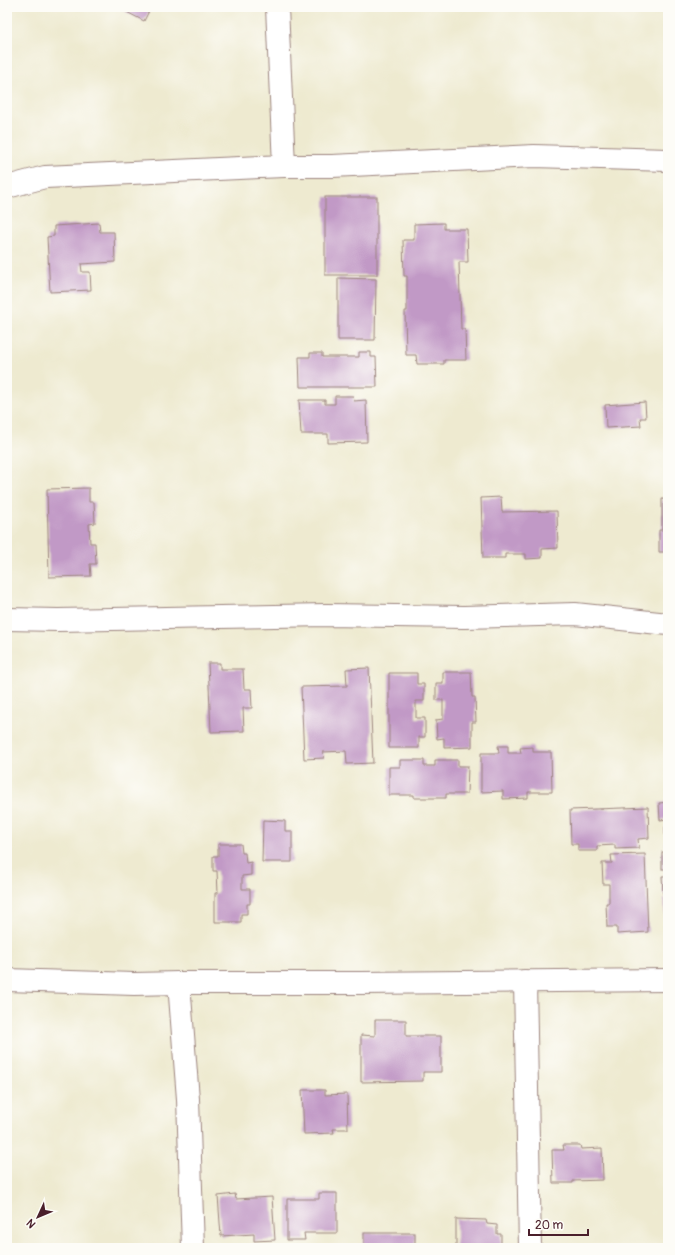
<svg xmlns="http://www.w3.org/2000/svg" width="675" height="1255" font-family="Pangolin,sans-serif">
<rect width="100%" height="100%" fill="#fdfcf7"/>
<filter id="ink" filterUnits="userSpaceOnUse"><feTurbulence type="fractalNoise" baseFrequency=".025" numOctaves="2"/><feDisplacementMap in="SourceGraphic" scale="8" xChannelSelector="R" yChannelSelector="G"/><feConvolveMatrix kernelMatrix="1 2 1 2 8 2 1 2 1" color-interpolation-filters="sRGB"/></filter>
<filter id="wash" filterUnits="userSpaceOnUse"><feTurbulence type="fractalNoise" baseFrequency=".012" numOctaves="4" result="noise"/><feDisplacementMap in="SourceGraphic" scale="16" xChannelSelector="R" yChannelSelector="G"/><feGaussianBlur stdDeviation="0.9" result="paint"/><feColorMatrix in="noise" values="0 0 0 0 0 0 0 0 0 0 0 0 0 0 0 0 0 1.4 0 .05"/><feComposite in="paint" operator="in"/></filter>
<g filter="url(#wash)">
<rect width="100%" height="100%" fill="#eeead0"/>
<g id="blocks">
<g fill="#c199c6">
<path d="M7,7H14L7,13Z"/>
<path d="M117,7H151L144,21Z"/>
<rect x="325" y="197" width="52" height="78"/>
<path d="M99,223L100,232H114L115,262L81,264L82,272H90L91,290L50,292L47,237L54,236V226Z"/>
<path d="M444,223V229H467L468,262H459L461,329H465L466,360H444V364H417L416,355H406L405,311H407V276H404L403,240H414V224Z"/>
<path d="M338,278L376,279L375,340H338Z"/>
<path d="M359,352H371V357H376L377,387H300L299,357H310V353H322V357H359Z"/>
<path d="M335,396H353L354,401L366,400L367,442L328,443V434H301L299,400H325V404H335Z"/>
<path d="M645,402L646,418H640L641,426L606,428L605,405Z"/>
<path d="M89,488V502H94L95,523L89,524L90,543H95L96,564H90L91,576L49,577L47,489Z"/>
<path d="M501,497L502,512L557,511L558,548L542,549V558L526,559V554H505V558H483L481,498Z"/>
<path d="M662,499H668V552H659V530H662Z"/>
<path d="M208,663H220V669H243L244,689H251L252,708H243L244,731L211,732Z"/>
<path d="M369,668L373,763L347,764L346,751L323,752L324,758L304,759L301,687L347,686L346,669Z"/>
<path d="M443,672H471L472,697H475L476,722H472V747L444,748V738L437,739L436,720L443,719V700H436V683H443Z"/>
<path d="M389,673H417V684H424V701H416V718H425V737H419V748H389Z"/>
<rect x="666" y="739" width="2" height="33"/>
<path d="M498,746H508V753H521L520,748L533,747V752H551L552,792H528V798L503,799V791L481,792V753H499Z"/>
<path d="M400,760H424V766H435V760H458V766H468L467,794H446V798H414V795H389V767H400Z"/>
<path d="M668,802V819L660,820L659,803Z"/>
<path d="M648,807L649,838L638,839L639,848L615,849V845L597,846V851H578V844H571L570,810Z"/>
<path d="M263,820L285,821V831H292V862H262Z"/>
<path d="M668,826V845H665V827Z"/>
<path d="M218,844H241L242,853H245L246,863L251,862V875L242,876V889H250V904H247V914H241V922H215V893H218L217,871H213V856H218Z"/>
<rect x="662" y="852" width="6" height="17"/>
<path d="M645,854L648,932L617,934V927H607L606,903H609V884H603L602,863H612L611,855Z"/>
<path d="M662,876H668V894H663Z"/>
<path d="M664,899H668V916H665Z"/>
<path d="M375,1020H406V1036H441V1072H423V1081L361,1082V1035L375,1036Z"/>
<path d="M302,1090H325V1095L347,1094L348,1129H333L334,1133L304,1134Z"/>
<path d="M563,1145H580L581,1149L602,1148L603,1180L573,1181V1183H553L552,1150H564Z"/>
<path d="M319,1193H337V1233H304L305,1240H287V1199H319Z"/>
<path d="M235,1194L236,1199L272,1197L275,1240L254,1241V1234L221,1236L218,1196Z"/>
<path d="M456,1219L486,1220L487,1224L497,1225V1234H501V1248H456Z"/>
<rect x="364" y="1233" width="51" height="15"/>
</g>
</g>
</g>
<g filter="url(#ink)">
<use href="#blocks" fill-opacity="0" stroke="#9c847e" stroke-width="1"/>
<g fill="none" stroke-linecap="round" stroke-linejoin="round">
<defs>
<g id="minor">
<path d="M277,7L284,166"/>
<path d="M7,187L45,177L284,166H332L534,156L668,160"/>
<path d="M7,619L58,620L326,615L464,617L575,614L668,624"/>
<path d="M7,980L134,984L179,983H361L668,980"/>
<path d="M525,981L530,1248"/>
<path d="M179,983L188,1099L193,1248"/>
</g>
</defs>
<use href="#minor" stroke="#9c847e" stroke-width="24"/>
<use href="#minor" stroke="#fff" stroke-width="22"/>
</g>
</g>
<rect width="675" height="1255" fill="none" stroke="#fdfcf7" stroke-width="24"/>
<g transform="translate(38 1217) rotate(226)" stroke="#fdfcf7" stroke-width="3" paint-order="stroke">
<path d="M0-3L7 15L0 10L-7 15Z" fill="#4a1f2b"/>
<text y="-6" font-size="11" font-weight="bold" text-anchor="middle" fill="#4a1f2b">N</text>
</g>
<path d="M529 1229v6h59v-6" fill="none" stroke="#4a1f2b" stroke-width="2"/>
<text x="535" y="1229" font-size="12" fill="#4a1f2b" stroke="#fdfcf7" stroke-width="3" paint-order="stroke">20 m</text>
</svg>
